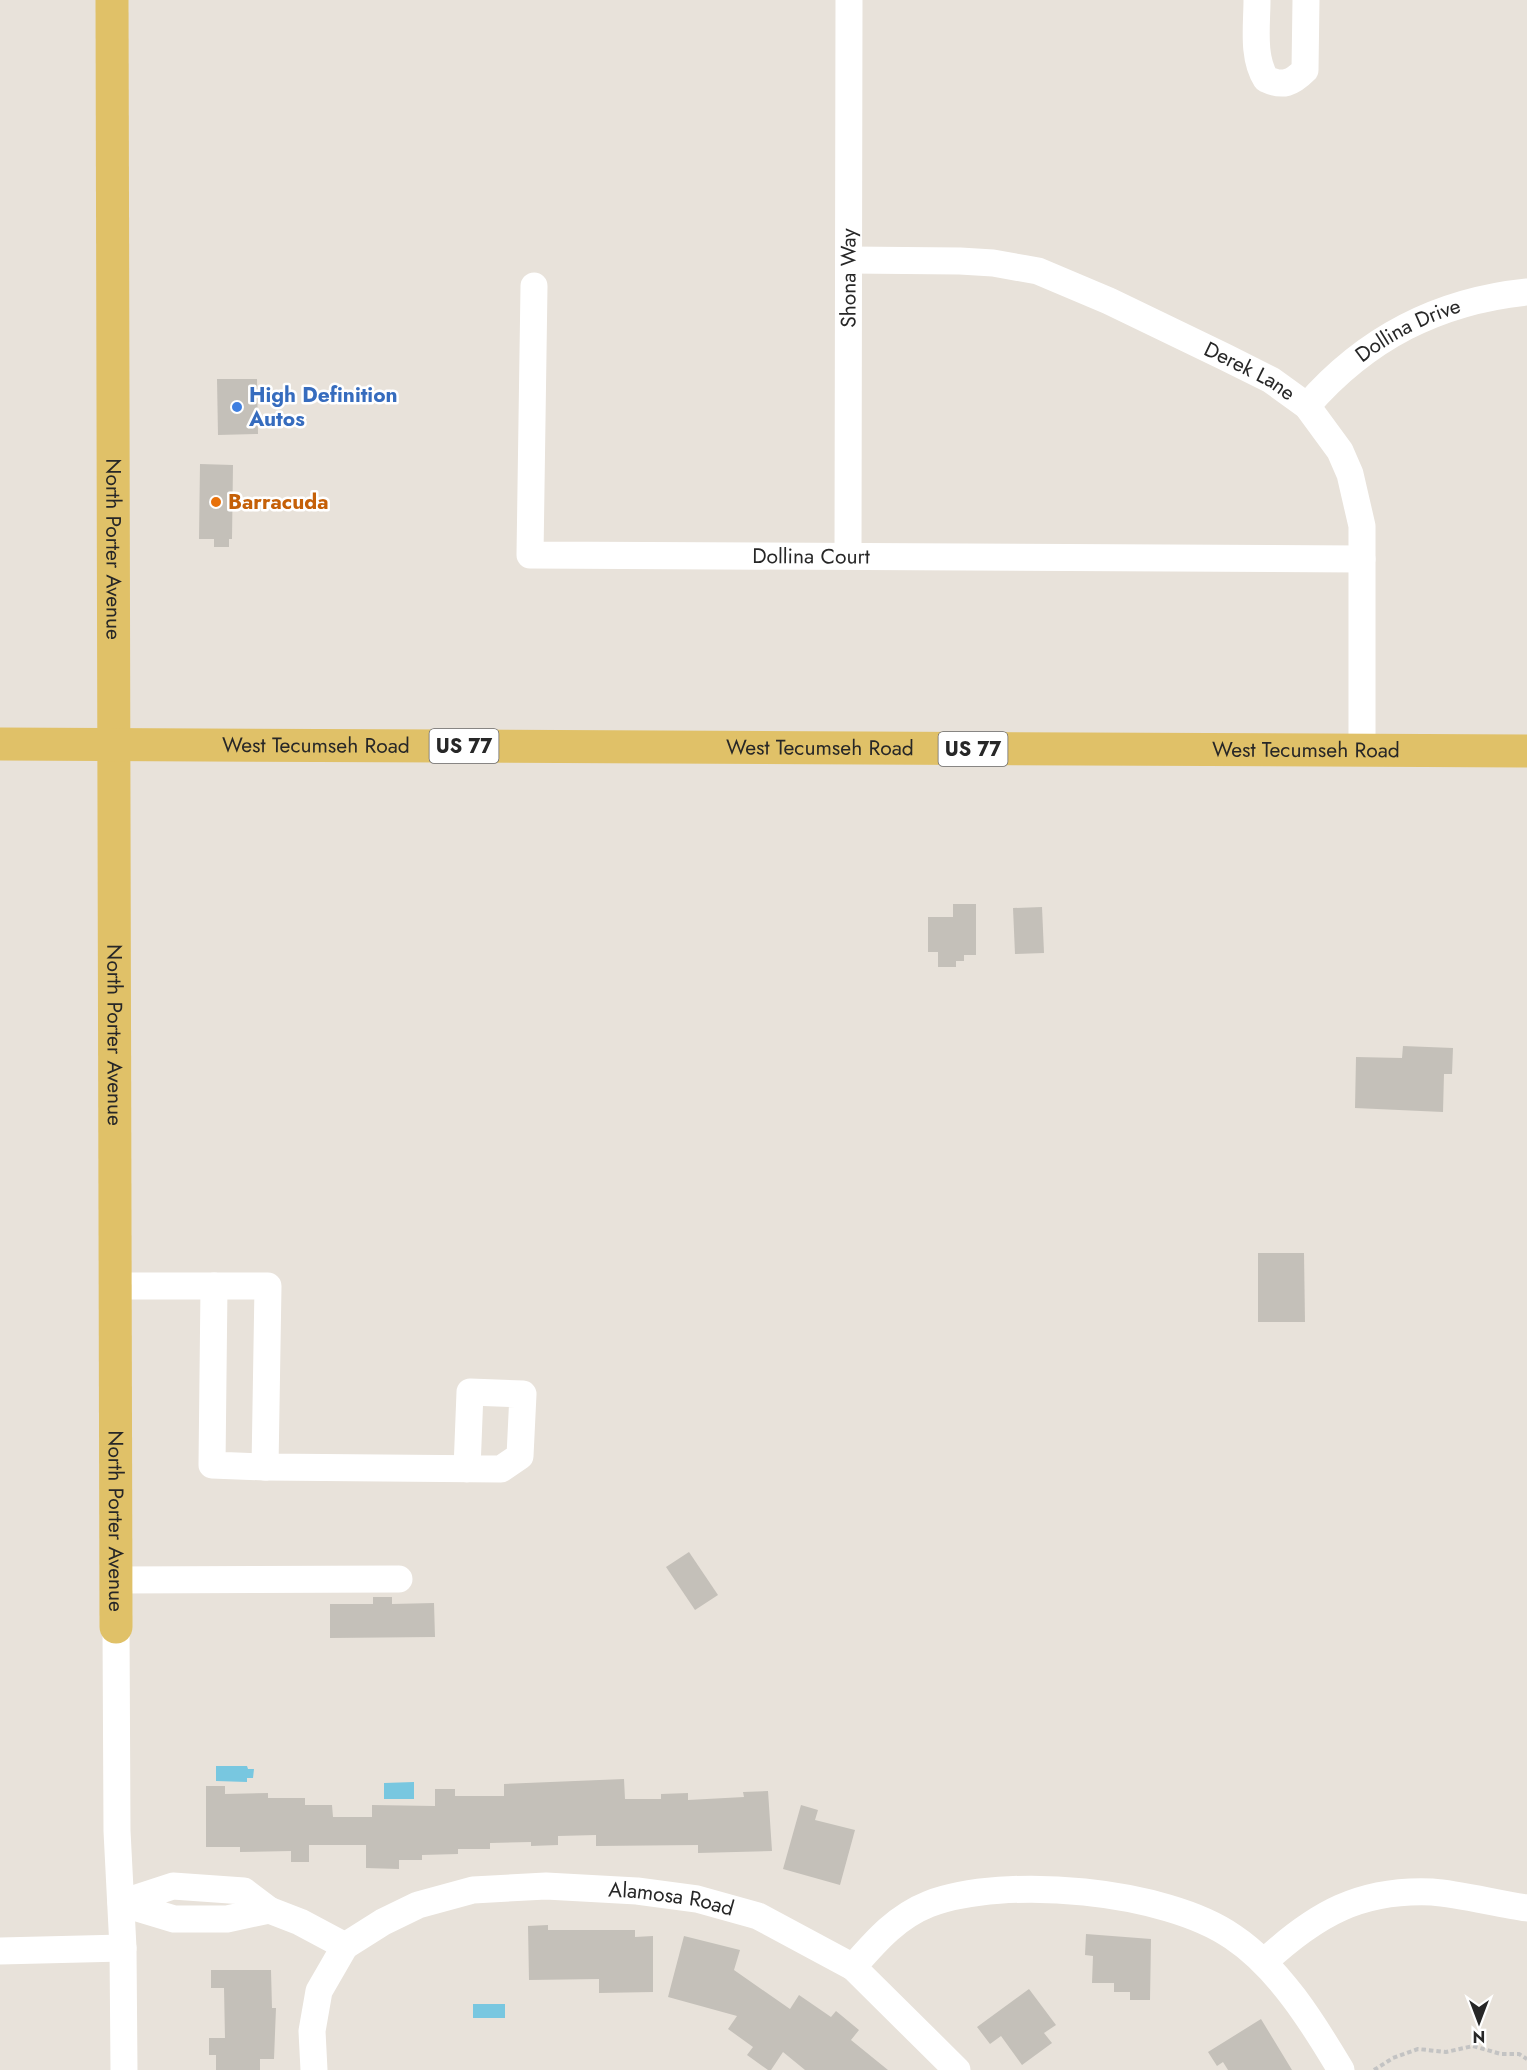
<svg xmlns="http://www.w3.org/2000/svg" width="1527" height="2070" font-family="Jost,sans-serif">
<rect width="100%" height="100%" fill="#e8e2da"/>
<g fill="#78c7e0">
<path d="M216,1766H247L248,1769H254L253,1778H247V1782L216,1781Z"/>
<path d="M414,1782V1799H384V1783Z"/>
<rect x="473" y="2004" width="32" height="14"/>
</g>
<g fill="#c4c0b9">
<path d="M217,379H257L258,434L218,435Z"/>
<path d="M200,464L233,465L232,539H229V547H214V539H199Z"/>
<path d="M953,904H976V955H964V961H956V967H938V952H928V917H953Z"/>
<path d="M1042,907L1044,953L1015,954L1013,908Z"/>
<path d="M1403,1046L1453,1048L1452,1074H1444L1443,1112L1355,1108L1356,1057L1402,1058Z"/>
<path d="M1258,1253H1304L1305,1322H1258Z"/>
<path d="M689,1552L718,1595L695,1610L666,1567Z"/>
<path d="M373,1597H392V1604L434,1603L435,1637L330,1638V1604H373Z"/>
<path d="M624,1779L625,1799H661V1794L688,1793V1800L744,1797L743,1792L768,1791L772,1851L698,1853V1845L596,1846V1835L558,1836V1845L531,1846V1842L490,1843V1849H458V1854L422,1855V1860H399V1869L366,1868V1845H309V1862H291V1851L240,1852V1847H206V1786H225V1794L268,1793V1798H305V1805H332L333,1817H372V1805L435,1806V1789H455V1796H504V1784Z"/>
<path d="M801,1805L818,1810L815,1820L855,1830L840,1885L783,1869Z"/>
<path d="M548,1925V1930H635V1937L653,1936V1992L599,1993V1979L529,1980L528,1926Z"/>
<path d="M1086,1934L1151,1939L1150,2000H1130V1992H1114V1983H1092L1093,1956L1085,1955Z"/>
<path d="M684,1936L740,1950L734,1970L790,2009L799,1995L831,2017L836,2011L859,2030L851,2040L888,2070H805L783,2052L771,2070H768L747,2055L753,2047L728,2029L737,2016L668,1997Z"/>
<path d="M211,1970H271L272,2008H276L274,2059H260V2070H216V2055H209V2038H225L224,1988H211Z"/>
<path d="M1029,1989L1056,2025L1044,2033L1052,2043L1022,2065L1001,2036L990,2044L977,2027Z"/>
<path d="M1261,2019L1292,2070H1228L1223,2062L1217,2066L1208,2052Z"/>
</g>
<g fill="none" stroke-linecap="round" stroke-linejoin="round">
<path stroke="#c3c3c3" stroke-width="4" stroke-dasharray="4.5 3" stroke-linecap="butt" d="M1374,2070L1393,2058L1418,2049L1446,2052L1473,2046L1501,2054H1519L1527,2059"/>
<g stroke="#fff" stroke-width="27">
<path d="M1257,0C1257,25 1252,57 1266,79C1283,87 1292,83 1305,70L1306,0"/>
<path id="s1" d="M849,260L960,261L993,263L1038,271L1109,301L1225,357L1271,380L1307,406L1340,451L1350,474L1362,526V750"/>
<path id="s2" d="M534,286L530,555L1362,559"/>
<path id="s3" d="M1307,406C1366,338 1438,301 1527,292"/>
<path id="s4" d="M848,556L849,0"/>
<path d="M114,1286H268L265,1467L501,1469L520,1456L523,1394L470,1392L467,1469"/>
<path d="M214,1286L212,1465L265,1467"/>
<path d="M116,1580L399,1579"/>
<path d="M116,1627L117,1831L123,1948L124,2070"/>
<path d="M173,1886L244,1891L269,1910L227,1919H174L121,1903Z"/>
<path d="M269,1910L300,1922L345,1946L319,1991L312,2031L314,2070"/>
<path id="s5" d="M345,1946L383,1922L418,1905L473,1890L546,1886L637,1891L697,1899L758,1916L853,1967L957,2070"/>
<path d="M0,1951L123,1948"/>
<path d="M1264,1962C1316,1914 1360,1889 1432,1892C1460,1894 1498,1904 1527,1908"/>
<path d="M853,1967C875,1942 896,1917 929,1904C1005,1875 1166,1890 1233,1937C1279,1968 1313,2023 1341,2070"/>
</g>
<g stroke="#e0c168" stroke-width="33">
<path id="s6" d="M112,0L116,1627"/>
<path id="s7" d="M0,744L1527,751"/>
</g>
</g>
<circle fill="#3f7fe0" stroke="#fff" stroke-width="2" cx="237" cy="407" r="6"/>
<circle fill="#e8710a" stroke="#fff" stroke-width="2" cx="216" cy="502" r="6"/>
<g text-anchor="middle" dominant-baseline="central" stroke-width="5" stroke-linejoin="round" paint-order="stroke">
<g fill="#fff" stroke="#686868" stroke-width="1.5">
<rect x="429.5" y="729" width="69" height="34" rx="4.5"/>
<rect x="938.5" y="732" width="69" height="34" rx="4.5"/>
</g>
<g font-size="20" font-weight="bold" fill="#272727">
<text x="464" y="746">US 77</text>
<text x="973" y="749">US 77</text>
</g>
<g font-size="21" fill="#272727" stroke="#fff">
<text stroke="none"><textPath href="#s4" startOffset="278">Shona Way</textPath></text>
<text stroke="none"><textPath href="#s3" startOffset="128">Dollina Drive</textPath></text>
<text stroke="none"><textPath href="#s1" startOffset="424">Derek Lane</textPath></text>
<text stroke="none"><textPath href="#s6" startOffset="549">North Porter Avenue</textPath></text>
<text stroke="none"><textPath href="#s2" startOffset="550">Dollina Court</textPath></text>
<text stroke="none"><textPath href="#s7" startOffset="316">West Tecumseh Road</textPath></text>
<text stroke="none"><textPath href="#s7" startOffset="820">West Tecumseh Road</textPath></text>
<text stroke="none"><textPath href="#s7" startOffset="1306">West Tecumseh Road</textPath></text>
<text stroke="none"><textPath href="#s6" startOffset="1035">North Porter Avenue</textPath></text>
<text stroke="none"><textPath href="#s6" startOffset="1521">North Porter Avenue</textPath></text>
<text stroke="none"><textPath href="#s5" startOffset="340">Alamosa Road</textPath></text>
</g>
<g font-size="21" font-weight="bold" fill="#366cbe" stroke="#fff" text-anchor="start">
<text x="249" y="395">High Definition<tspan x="249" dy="24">Autos</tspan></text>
</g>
<g font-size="21" font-weight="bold" fill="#c56008" stroke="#fff" text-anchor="start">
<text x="228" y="502">Barracuda</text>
</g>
</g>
<g transform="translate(1479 2022) rotate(180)" stroke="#ffffff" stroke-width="4.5" paint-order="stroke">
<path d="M0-4.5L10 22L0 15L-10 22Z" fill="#272727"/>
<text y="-9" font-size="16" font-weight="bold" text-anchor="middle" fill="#272727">N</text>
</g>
</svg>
